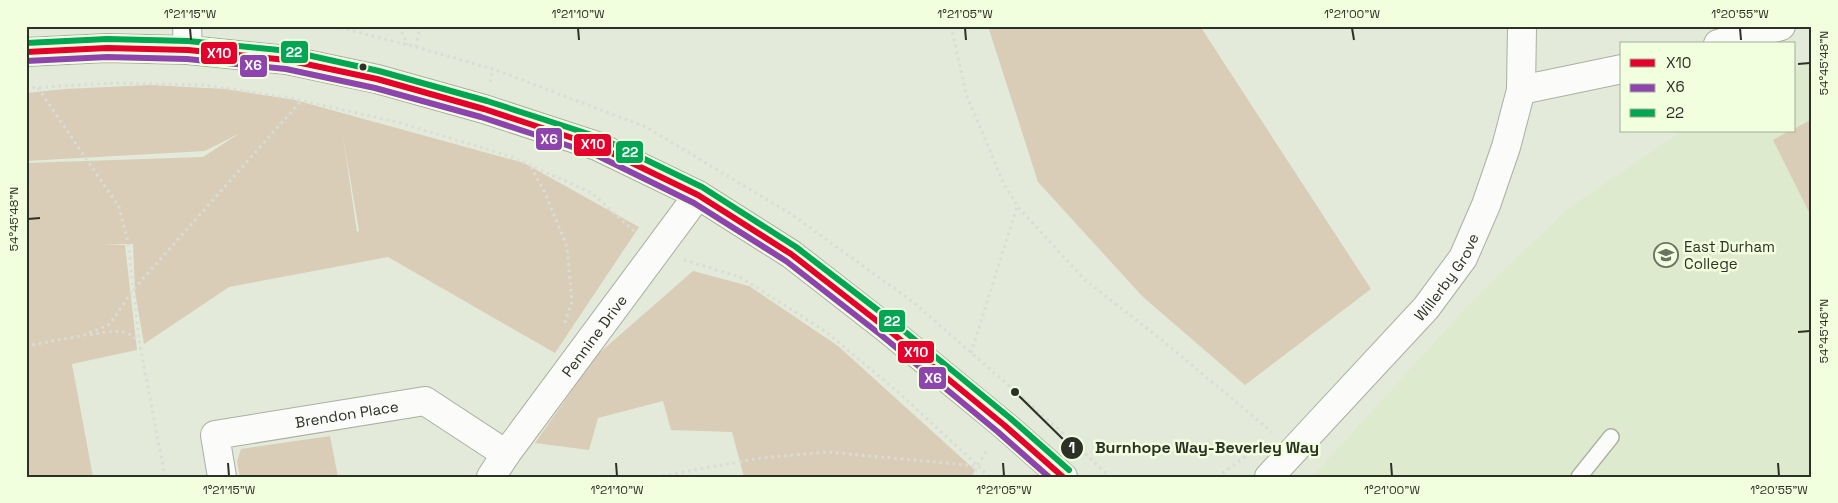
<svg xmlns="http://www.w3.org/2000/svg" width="1838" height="503" font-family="'Space Grotesk',sans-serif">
<rect width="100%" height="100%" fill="#e3ead9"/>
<path fill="#deeacd" d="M1812,59V477H1312L1473,300L1567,209L1683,131H1794V69Z"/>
<g fill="#d9cdb7" fill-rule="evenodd">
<path d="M988,26H1200L1371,289L1245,385L1143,297L1038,182Z"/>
<path d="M150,85L226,89L295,100L524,163L639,227L555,353L388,257L229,287L144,344L135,292L133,244H104L125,245L137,350L72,364L93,477H26V163L203,157L240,133L205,151L26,161V93L65,89ZM343,136L359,231L357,232Z"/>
<path d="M1812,119V218L1773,140L1789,131H1794V129Z"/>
<path d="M693,271L749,286L838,346L975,470L972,477H744L732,432L671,430L663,401L598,418L589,450L535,443L597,355Z"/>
<path d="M330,436L338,477H240L237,462L241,449Z"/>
</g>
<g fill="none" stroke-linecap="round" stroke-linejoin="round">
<defs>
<path id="lane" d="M1579,477L1611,437"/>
<g id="street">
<path d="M187,26L188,50"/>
<path d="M1718,44L1781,26"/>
<path d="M1521,90L1622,69"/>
<path id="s1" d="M222,477L215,435L425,401L506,454"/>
<path id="s2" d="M491,477L506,454L698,195"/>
<path id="s3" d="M1269,477L1426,308L1463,258L1486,205L1506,147L1521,90L1522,26"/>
</g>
<path id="secondary" d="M26,52L107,48L188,50L287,60L377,79L484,109L597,146L698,195L791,254L886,328L1004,425L1063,477"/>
</defs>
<use href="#lane" stroke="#aaafa2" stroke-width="18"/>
<use href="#street" stroke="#aaafa2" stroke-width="30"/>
<use href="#secondary" stroke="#aaafa2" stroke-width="30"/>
<g stroke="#dadcd6" stroke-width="3" stroke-dasharray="2.5 4" stroke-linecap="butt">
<path d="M334,26L416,47L493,69L646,127L791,214L913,302L1055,426L1110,477"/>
<path d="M399,26L408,45"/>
<path d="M951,26L966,94L1004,184L1018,207L1084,279L1163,341L1272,432"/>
<path d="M416,47L420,26"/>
<path d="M490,82L493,69"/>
<path d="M26,88L115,83L204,85L290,98L397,122L509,156L592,193L636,233"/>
<path d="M38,88L119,207L128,242L139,340L165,477"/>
<path d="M531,167L546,195L567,247L572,301L564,326"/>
<path d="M684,260L740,277L825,331L898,392L990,477"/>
<path d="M90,335C107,332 124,327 138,340"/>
<path d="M26,346L85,335L110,324L133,290L301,101"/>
<path d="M971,353L1017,207"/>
<path d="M656,477L761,458L828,452L977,466"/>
<path d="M973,477L977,466L988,449"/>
<path d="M1217,477L1249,454"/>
</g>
<use href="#lane" stroke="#fbfcf9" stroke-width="15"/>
<use href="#street" stroke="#fbfcf9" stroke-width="28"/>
<use href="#secondary" stroke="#fbfcf9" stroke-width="28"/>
<defs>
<path id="bus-1" d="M26,52L107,48L188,50L287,60L377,79L484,109L597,146L698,195L791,254L886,328L1004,425L1063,477"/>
<path id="bus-2" d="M26,61L107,57L187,59L286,69L375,88L481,117L594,154L694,203L786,261L881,335L998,432L1049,477"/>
<path id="bus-3" d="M26,43L107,39L188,41L289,51L379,71L487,101L601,138L702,187L796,247L892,321L1010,418L1069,470"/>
</defs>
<use href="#bus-1" stroke="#f1ffdf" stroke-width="10"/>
<use href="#bus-2" stroke="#f1ffdf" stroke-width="10"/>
<use href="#bus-3" stroke="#f1ffdf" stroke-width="10"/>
<use href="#bus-1" stroke="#e4002b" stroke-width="6"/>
<use href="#bus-2" stroke="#8e44ad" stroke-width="6"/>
<use href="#bus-3" stroke="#00a651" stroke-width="6"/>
</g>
<path fill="none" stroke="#2c3125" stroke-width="2" d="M190,28L191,40M578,28L579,40M965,28L966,40M1352,28L1354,40M1740,28L1741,40M1798,64L1810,63M28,219L40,218M1798,332L1810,331M228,463L229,476M616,463L617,476M1003,463L1004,476M1391,463L1392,476M1778,463L1779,476"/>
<defs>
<symbol id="university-ring" viewBox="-11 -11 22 22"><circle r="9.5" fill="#f1ffdf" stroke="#6c7264" stroke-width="1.5"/><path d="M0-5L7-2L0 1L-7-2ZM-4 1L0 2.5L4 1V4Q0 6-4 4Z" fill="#6c7264"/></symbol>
</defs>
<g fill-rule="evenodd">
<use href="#university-ring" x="1652" y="241" width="28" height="28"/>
</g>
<circle fill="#2c3125" stroke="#f1ffdf" stroke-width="2" cx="363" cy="67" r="4.5"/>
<g text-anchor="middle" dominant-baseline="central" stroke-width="5" stroke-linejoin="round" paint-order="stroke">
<g font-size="15" fill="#2c3125" stroke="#f1ffdf" text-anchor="start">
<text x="1684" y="246">East Durham<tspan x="1684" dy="17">College</tspan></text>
</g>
<g font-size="15" fill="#2c3125" stroke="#f1ffdf">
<text stroke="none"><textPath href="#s3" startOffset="268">Willerby Grove</textPath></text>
<text stroke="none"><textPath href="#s2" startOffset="175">Pennine Drive</textPath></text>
<text stroke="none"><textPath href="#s1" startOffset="176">Brendon Place</textPath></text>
</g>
</g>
<path fill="none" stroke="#2c3125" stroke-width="2" d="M1015 392L1072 448"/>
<g fill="#2c3125" stroke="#f1ffdf" stroke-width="2">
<circle cx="1015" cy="392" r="5"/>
<circle cx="1072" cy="448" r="12"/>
</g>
<g font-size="15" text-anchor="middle" font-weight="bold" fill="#fff">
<text x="1072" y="453">1</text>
</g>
<g font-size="16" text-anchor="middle" font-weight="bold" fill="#2c3125" stroke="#f1ffdf" stroke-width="5" stroke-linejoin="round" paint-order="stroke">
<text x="1207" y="453">Burnhope Way-Beverley Way</text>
</g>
<g stroke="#f1ffdf" stroke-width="2">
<rect x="280" y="40" width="29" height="24" rx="5" fill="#00a651"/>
<rect x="200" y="41" width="38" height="24" rx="5" fill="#e4002b"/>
<rect x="239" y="54" width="29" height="24" rx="5" fill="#8e44ad"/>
<rect x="535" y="127" width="28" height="24" rx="5" fill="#8e44ad"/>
<rect x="573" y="133" width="39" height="24" rx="5" fill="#e4002b"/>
<rect x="615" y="140" width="29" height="24" rx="5" fill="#00a651"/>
<rect x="878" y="309" width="28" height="24" rx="5" fill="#00a651"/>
<rect x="897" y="340" width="38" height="24" rx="5" fill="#e4002b"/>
<rect x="918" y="366" width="29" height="24" rx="5" fill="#8e44ad"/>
</g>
<g font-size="14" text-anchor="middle" font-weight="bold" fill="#fff">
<text x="294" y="57">22</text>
<text x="219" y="58">X10</text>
<text x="253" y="70">X6</text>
<text x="549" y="144">X6</text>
<text x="593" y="149">X10</text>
<text x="630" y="157">22</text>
<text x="892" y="326">22</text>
<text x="916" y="357">X10</text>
<text x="933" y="383">X6</text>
</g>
<rect width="1838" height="503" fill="none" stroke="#f1ffdf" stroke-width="55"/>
<rect x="1620" y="42" width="175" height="90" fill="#f1ffdf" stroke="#a2ad95"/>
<rect x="1630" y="59" width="25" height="8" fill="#e4002b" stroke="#a2ad95"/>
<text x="1666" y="68" font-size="15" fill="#2c3125">X10</text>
<rect x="1630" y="84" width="25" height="8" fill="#8e44ad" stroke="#a2ad95"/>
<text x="1666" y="92" font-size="15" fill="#2c3125">X6</text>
<rect x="1630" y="109" width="25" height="8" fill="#00a651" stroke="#a2ad95"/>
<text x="1666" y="118" font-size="15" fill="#2c3125">22</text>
<rect x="28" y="28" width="1782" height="448" fill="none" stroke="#2c3125" stroke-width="2"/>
<g font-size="12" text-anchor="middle" fill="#2c3125">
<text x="190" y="18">1°21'15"W</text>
<text x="578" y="18">1°21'10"W</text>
<text x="965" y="18">1°21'05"W</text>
<text x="1352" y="18">1°21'00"W</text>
<text x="1740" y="18">1°20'55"W</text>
<text transform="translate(1824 63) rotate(-90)" y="4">54°45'48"N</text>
<text transform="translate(14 219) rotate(-90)" y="4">54°45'48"N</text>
<text transform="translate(1824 331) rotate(-90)" y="4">54°45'46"N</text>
<text x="229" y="494">1°21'15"W</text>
<text x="617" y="494">1°21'10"W</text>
<text x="1004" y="494">1°21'05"W</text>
<text x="1392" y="494">1°21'00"W</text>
<text x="1779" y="494">1°20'55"W</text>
</g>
</svg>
